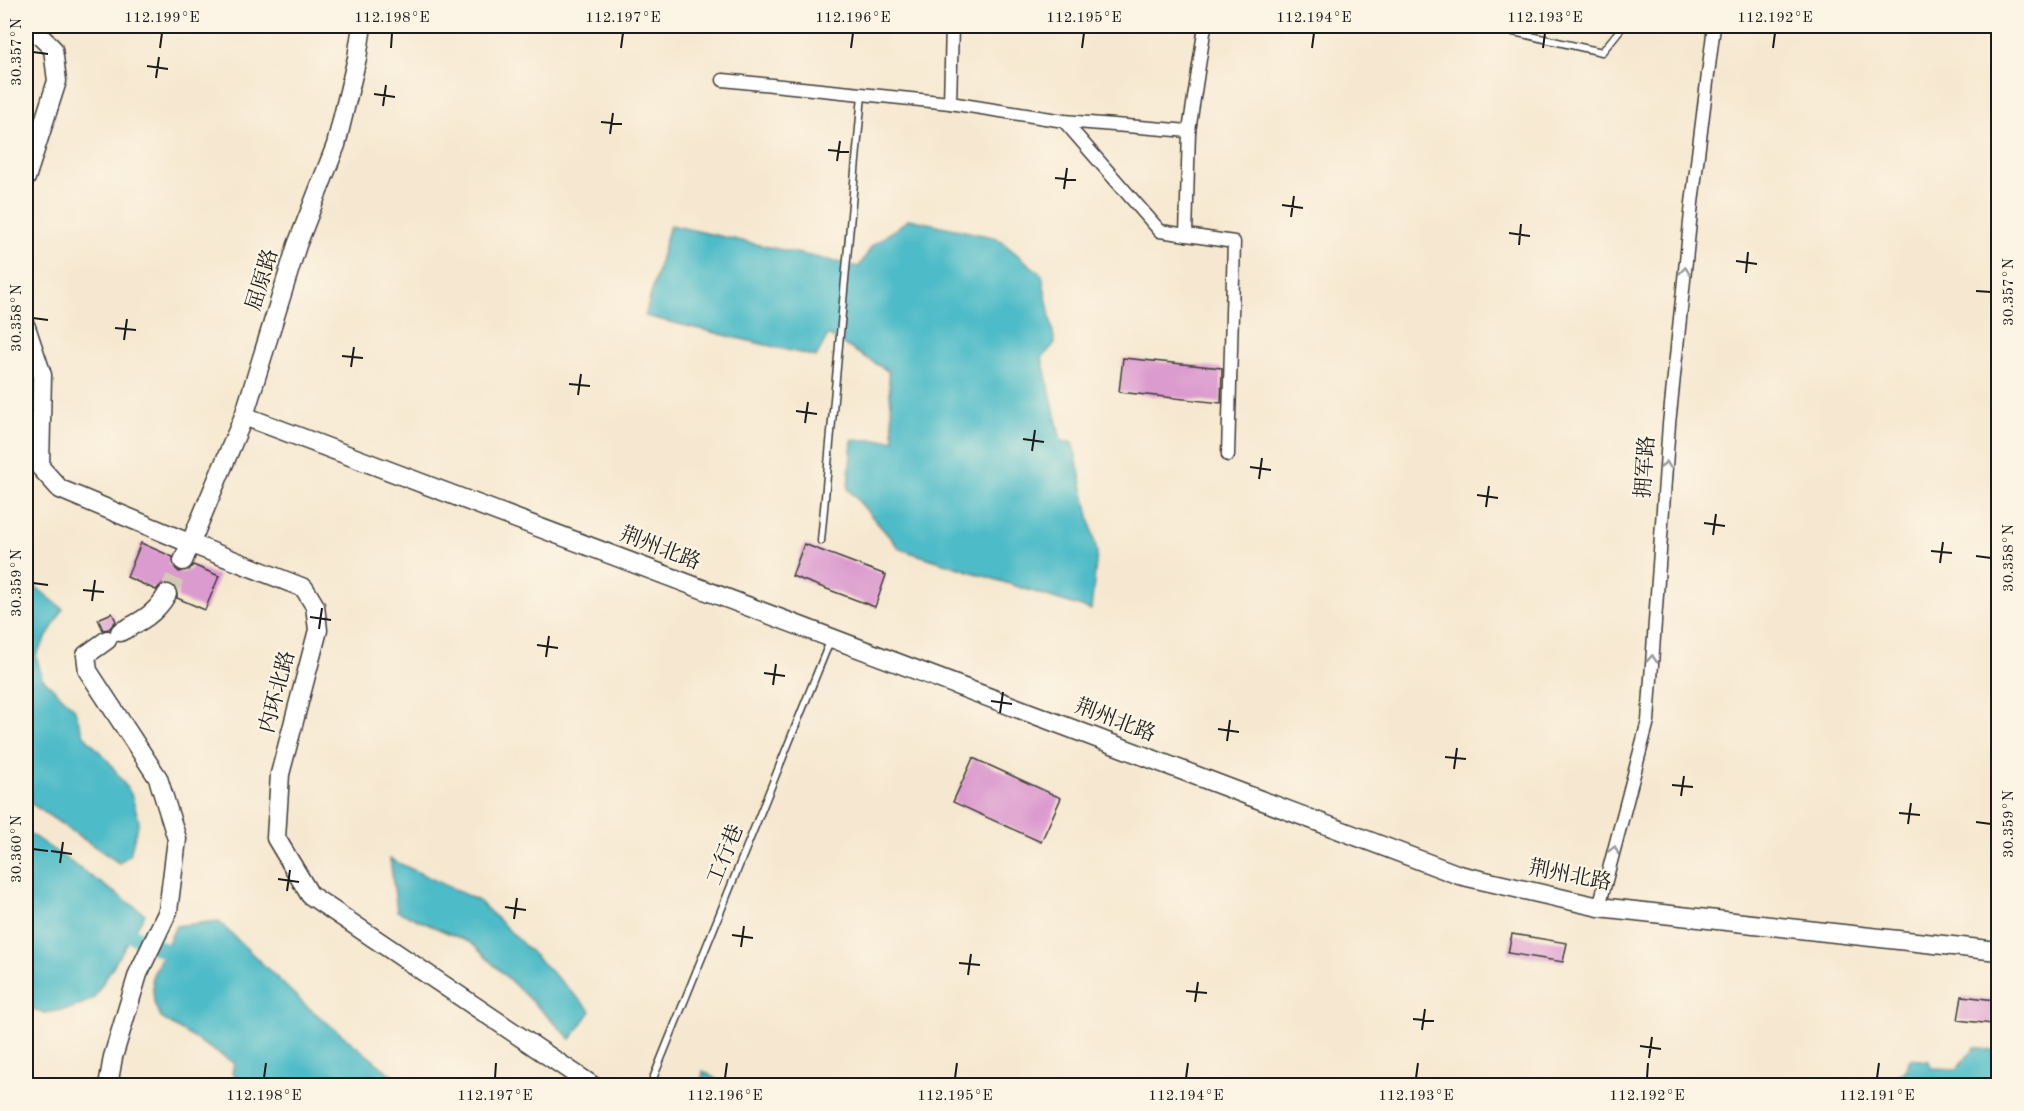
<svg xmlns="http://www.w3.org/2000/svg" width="2024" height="1111" font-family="'Old Standard TT','Noto Serif SC',serif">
<rect width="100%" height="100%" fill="#fcf5e5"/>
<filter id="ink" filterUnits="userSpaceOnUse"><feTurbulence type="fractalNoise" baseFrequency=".0167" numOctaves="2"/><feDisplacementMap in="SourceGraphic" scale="12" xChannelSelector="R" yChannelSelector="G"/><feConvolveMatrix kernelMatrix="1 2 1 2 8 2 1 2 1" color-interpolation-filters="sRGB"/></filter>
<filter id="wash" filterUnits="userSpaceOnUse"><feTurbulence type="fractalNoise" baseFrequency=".008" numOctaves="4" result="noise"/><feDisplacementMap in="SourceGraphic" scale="24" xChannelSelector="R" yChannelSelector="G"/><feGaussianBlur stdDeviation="1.35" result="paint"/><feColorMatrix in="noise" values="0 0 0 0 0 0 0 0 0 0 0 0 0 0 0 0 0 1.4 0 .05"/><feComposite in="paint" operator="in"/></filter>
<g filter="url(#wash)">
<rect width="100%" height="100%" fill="#f6e8d0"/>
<g fill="#4ebbc8" stroke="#356c72" stroke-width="1.5">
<path d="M909,219L997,238L1042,275L1055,343L1042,358L1061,441L1073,443L1097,553L1091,610L900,549L848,489L852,440H894L888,371L828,335L816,357L645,316L670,225L859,267L872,246Z"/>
<path d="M26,579L63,609L36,655L42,678L74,708L83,734L110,763L131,794L139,821L130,854L119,863L26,800Z"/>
<path d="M26,831L145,914L93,999L73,1008L45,1013L26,1007Z"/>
<path d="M390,859L479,901L591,1011L571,1039L471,943L397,911Z"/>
<path d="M218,921L304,1004L404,1085H247L232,1073L234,1063L161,1018L154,1003L152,977L176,926Z"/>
<path d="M1975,1047L1998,1052V1085H1890L1891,1079L1906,1070L1910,1059L1929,1061L1931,1068L1957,1069Z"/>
<path d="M703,1071L726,1085H701Z"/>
</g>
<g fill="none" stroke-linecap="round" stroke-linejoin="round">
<path stroke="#4ebbc8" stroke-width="16" d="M112,926L184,960"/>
</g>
<g id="blocks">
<g fill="#dc9bcf">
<path d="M1123,358L1222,368L1221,403L1119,392Z"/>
<path d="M141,543L173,557L174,567L179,572L189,570L193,565L219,576L205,610L177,598V589L172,584H162L156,590L127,577Z"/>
<path d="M804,544L886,575L875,607L792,576Z"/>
<path d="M112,613L116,621L109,629L103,630L98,619Z"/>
<path d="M973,758L1061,798L1041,842L953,802Z"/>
<path d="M1512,934L1567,943L1563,962L1508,953Z"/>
<path d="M1962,996L1995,1000L1992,1024L1958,1020Z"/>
</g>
</g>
</g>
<g filter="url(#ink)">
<use href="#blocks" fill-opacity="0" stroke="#3d3b37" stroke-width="1.5"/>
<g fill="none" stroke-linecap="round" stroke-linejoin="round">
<path stroke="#d5c9b5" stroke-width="18" stroke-dasharray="18 9" stroke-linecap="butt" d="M167,594L183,561"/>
<defs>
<g id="lane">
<path d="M1487,26L1602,52L1623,26"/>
<path d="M821,541L862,95"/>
<path d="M650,1086L830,641"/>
</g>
<g id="street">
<path d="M723,80L950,103L1064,121L1189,131L1205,26"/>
<path d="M950,103L952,26"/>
<path d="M1064,121L1160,231L1234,242L1228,455"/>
<path d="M1186,235L1189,131"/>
<path d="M1599,907L1648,721L1669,424L1692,203L1714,26"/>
</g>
<g id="secondary">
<path d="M26,178L57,81L53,49L30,26"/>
<path d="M26,327L42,375L40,467L60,489L189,543L304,588L315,606L318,630L280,774L276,838L310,895L593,1086"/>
<path d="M244,416L1459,875L1599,907L1998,951"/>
<path d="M183,561L244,416L297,245L336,145L357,58L362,26"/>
<path d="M120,632C140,622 156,614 167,594"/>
<path d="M107,640L86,655L88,671L158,778L177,839L168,911L138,974L113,1057L108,1086"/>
</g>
</defs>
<use href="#lane" stroke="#3d3b37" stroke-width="9"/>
<use href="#street" stroke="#3d3b37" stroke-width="15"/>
<use href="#secondary" stroke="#3d3b37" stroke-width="21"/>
<use href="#lane" stroke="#fff" stroke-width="6"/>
<use href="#street" stroke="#fff" stroke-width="12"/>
<use href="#secondary" stroke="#fff" stroke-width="18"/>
</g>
<defs><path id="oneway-chevron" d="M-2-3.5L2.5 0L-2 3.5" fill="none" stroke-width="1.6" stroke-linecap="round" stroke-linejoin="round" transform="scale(1.5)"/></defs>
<g stroke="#999">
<use href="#oneway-chevron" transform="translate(1685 271) rotate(-84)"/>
<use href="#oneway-chevron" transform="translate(1666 465) rotate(-86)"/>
<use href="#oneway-chevron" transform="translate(1652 659) rotate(-86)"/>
<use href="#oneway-chevron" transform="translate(1614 850) rotate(-75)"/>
</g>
</g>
<path fill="none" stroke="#1c1c1c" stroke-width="2" d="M160,48L162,33M391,48L392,33M621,48L623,33M851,48L853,33M1082,48L1084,33M1312,48L1314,33M1543,48L1545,33M1773,48L1775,33M33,52L48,54M147,66L168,69M156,78L159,57M374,94L395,97M383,106L386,85M601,122L622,124M610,134L613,113M828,150L849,152M837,161L840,141M1055,178L1076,180M1064,189L1067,168M1282,205L1303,208M1291,217L1294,196M1509,233L1530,236M1519,245L1521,224M1736,261L1757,264M1746,273L1748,252M1976,291L1991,292M33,318L48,320M115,328L136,330M124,340L127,319M342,356L363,358M351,367L354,347M569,384L590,386M578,395L581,374M796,411L817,414M805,423L808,402M1023,439L1044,442M1032,451L1035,430M1250,467L1271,470M1259,479L1262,458M1477,495L1498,498M1486,507L1489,486M1704,523L1725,526M1713,535L1716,514M1931,551L1952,553M1976,556L1991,558M1940,563L1943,542M33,583L48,585M83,590L104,592M92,601L95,580M310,617L331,620M319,629L322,608M537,645L558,648M546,657L549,636M764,673L785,676M773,685L776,664M991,701L1012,704M1000,713L1003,692M1218,729L1239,732M1227,741L1230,720M1445,757L1466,759M1454,769L1457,748M1672,785L1693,787M1681,796L1684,776M1899,813L1920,815M1976,822L1991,824M1908,824L1911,803M33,849L48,851M51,851L72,854M60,863L63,842M278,879L299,882M287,891L290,870M505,907L526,910M514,919L517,898M732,935L753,938M741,947L744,926M959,963L980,965M968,975L971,954M1186,991L1207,993M1195,1002L1198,982M1413,1019L1434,1021M1422,1030L1425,1009M1640,1046L1661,1049M1649,1058L1652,1037M264,1078L266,1063M495,1078L496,1063M725,1078L727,1063M955,1078L957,1063M1186,1078L1188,1063M1416,1078L1418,1063M1647,1078L1648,1063M1877,1078L1879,1063"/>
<g text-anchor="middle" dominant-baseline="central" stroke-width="4.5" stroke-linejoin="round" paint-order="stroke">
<g font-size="21" fill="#1c1c1c" stroke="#fcf5e5">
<text transform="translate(263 280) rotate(-73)">屈原路</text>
<text transform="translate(1646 467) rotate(-86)">拥军路</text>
<text transform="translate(660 549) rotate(21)">荆州北路</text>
<text transform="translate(278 692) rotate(-75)">内环北路</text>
<text transform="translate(1115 721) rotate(21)">荆州北路</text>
<text transform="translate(726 855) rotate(-68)">工行巷</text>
<text transform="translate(1570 876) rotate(11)">荆州北路</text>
</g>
</g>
<rect width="2024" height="1111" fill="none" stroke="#fcf5e5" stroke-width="66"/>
<rect x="33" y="33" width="1958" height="1045" fill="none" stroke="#1c1c1c" stroke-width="2"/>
<g font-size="15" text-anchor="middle" fill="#1c1c1c">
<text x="162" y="22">112.199°E</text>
<text x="392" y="22">112.198°E</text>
<text x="623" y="22">112.197°E</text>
<text x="853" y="22">112.196°E</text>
<text x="1084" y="22">112.195°E</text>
<text x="1314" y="22">112.194°E</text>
<text x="1545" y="22">112.193°E</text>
<text x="1775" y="22">112.192°E</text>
<text transform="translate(16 52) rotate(-90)" y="5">30.357°N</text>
<text transform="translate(2008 292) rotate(-90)" y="5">30.357°N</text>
<text transform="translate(16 318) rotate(-90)" y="5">30.358°N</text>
<text transform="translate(2008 558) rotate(-90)" y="5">30.358°N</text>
<text transform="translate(16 583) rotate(-90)" y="5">30.359°N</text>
<text transform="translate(2008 824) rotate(-90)" y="5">30.359°N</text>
<text transform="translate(16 849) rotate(-90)" y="5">30.360°N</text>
<text x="264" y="1100">112.198°E</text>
<text x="495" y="1100">112.197°E</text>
<text x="725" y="1100">112.196°E</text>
<text x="955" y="1100">112.195°E</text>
<text x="1186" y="1100">112.194°E</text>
<text x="1416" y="1100">112.193°E</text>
<text x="1647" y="1100">112.192°E</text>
<text x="1877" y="1100">112.191°E</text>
</g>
</svg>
